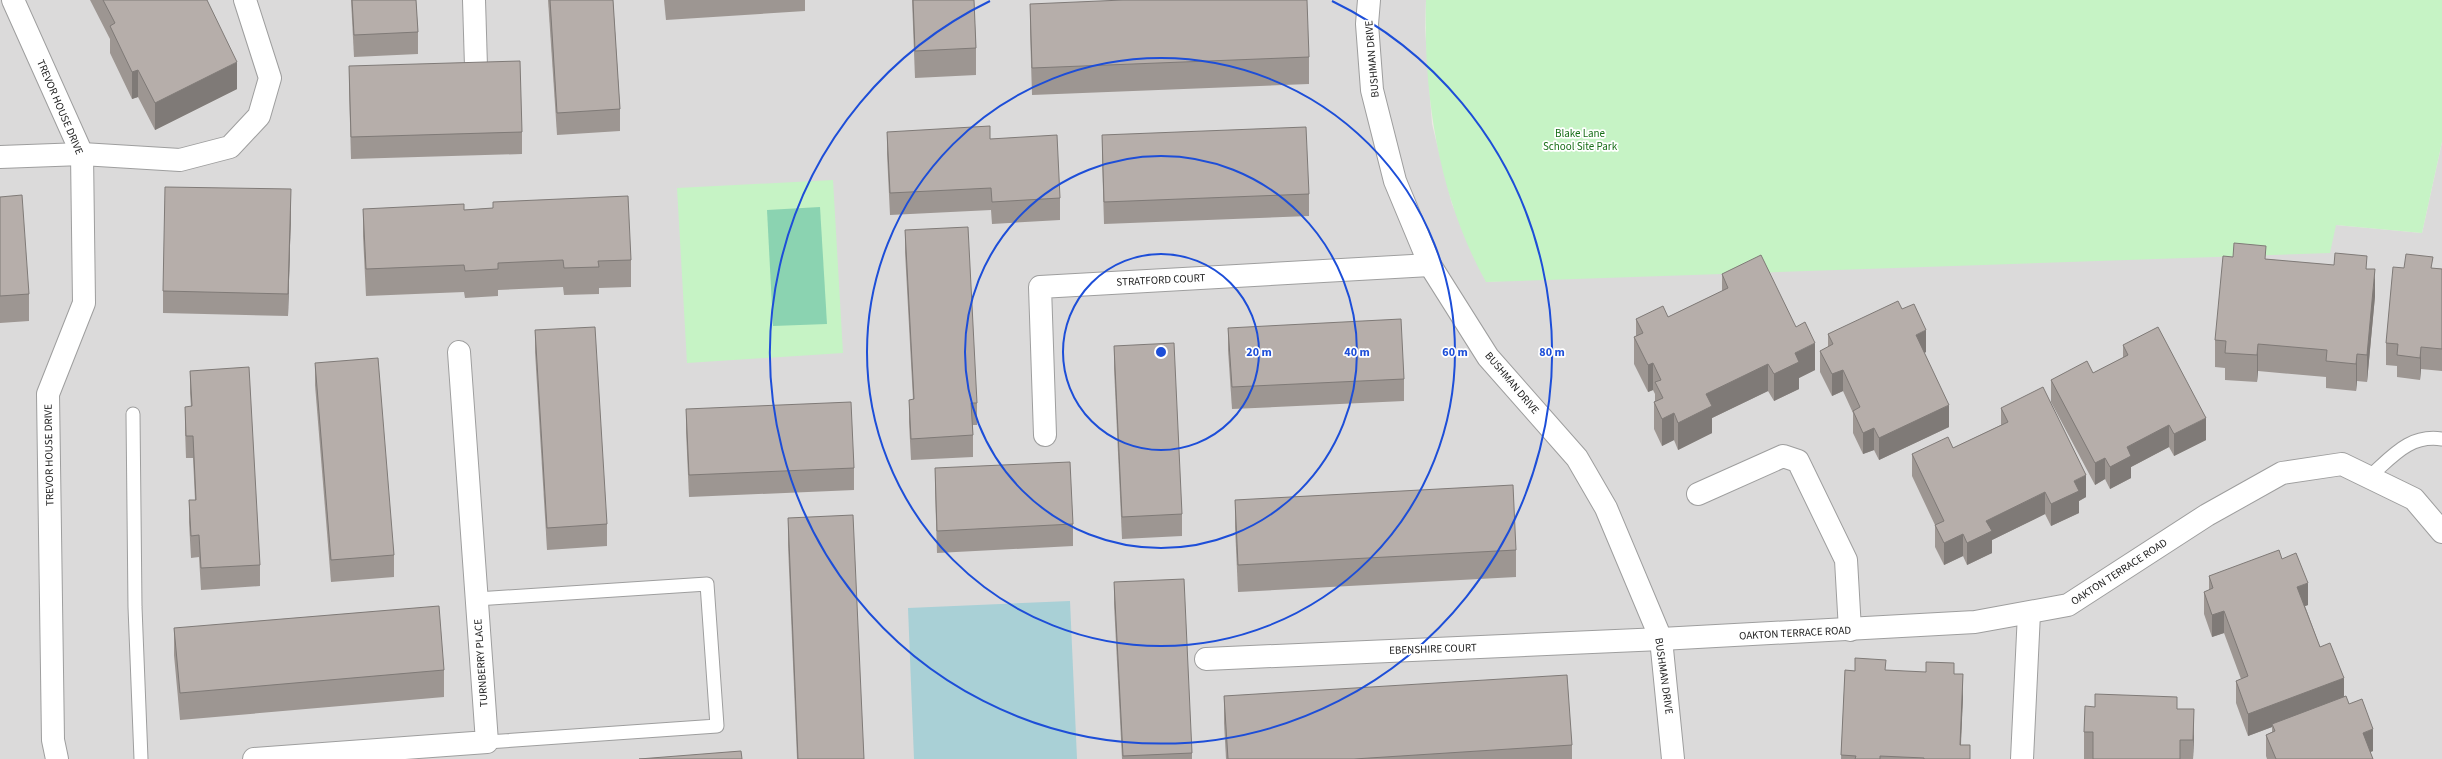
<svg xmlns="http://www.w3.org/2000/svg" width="2442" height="759" font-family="'Source Sans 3',sans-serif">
<rect width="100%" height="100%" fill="#ede9e4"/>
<path fill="#dbdada" d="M0,0H1426L1425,28L1432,124L1452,204L1487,282L2336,225L2422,233L2442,142V759H0Z"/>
<g fill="#c6f3c5">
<path d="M1426,0H2442V142L2422,233L2336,225L2330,253L1486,282C1439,198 1423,96 1426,0Z"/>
<path d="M833,180L843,353L687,363L677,188Z"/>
</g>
<path fill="#8bd3b1" d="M820,207L827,324L773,326L767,210Z"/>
<path fill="#a9d0d6" d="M1070,601L1077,759H914L908,608Z"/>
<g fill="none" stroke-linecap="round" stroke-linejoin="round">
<defs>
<g id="service">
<path d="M133,414L135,607L141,759"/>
<path d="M2369,477C2392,457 2409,434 2442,439"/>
<path d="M477,599L707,584L717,726L487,742"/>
</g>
<g id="minor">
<path d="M13,0L82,154L84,303L48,394L53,740L57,759"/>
<path d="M474,0L476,67"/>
<path d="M1369,0L1367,24L1372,90L1395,181L1430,265L1488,357L1577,458L1606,508L1661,639L1673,759"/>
<path d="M0,157L82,154L180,160L230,147L259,116L270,78L245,0"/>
<path d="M1045,435L1040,287L1430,265"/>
<path d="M1698,494L1783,456L1798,461L1846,560L1850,630"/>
<path d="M1206,659L1661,639L1975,622L2068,605L2207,515L2282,473L2342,464L2414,499L2442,532"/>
<path d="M254,759L487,742L459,352"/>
<path d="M2022,759L2029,613"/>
</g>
</defs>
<use href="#service" stroke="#9e9e9e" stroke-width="15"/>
<use href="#minor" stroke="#9e9e9e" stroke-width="24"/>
<use href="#service" stroke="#fff" stroke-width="13"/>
<use href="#minor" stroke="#fff" stroke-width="22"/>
</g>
<g fill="#9d9692">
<path d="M90,0H207L237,89L155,130L138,97L132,99L110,53V39Z"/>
<path d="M351,0H416L418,32V54L354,57Z"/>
<path d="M548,0H613L620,109V131L557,135Z"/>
<path d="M664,0H805V11L666,20Z"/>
<path d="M912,0H974L976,48V75L915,78Z"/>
<path d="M1030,4L1309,57V84L1032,95L1030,31Z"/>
<path d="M349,66L522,132V154L351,159L349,88Z"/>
<path d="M887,132L990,139L1060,198V220L992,224L991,210L890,215L887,154Z"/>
<path d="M1102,135L1309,194V216L1104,224L1102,157Z"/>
<path d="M0,197L29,294V321L0,323Z"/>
<path d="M493,202L631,260V287L599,288V294L564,295L563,287L498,290V296L465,298L464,292L366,296L363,236V209L464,210L493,208Z"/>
<path d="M291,211L288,316L163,313V291Z"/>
<path d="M905,230L977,403V425H973V457L911,460L909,422V400H913L905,252Z"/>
<path d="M2233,257L2266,259L2367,269L2375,296L2367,382L2357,381L2356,391L2326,388V377L2258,371L2257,382L2225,380V368L2215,367V340Z"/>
<path d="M2404,268H2433L2442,269V371L2421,369L2420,380L2397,377V366L2386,365V343Z"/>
<path d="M1722,274L1815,370L1799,378V389L1774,401L1768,391L1712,418V433L1678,450L1674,440L1662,446L1654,429V402L1655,401V394L1653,390L1648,392L1634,364V337L1636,336V319L1668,317L1722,291Z"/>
<path d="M1902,309L1926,352L1924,353L1949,427L1879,460L1874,450L1863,454L1853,433V413L1843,391L1832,396L1820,372V351L1828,347V334Z"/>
<path d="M1228,328L1404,379V401L1232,409L1228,350Z"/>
<path d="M535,330L607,524V546L547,550L535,352Z"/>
<path d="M2123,345L2206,440L2174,456L2169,447L2131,467V478L2110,489L2105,479L2095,485L2051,402V380L2093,373L2123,358Z"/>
<path d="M1114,346L1182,514V536L1122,539L1114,368Z"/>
<path d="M315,363L394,555V577L331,582L315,385Z"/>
<path d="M190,371L260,565V586L201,590L199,557L191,558L189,522V500H195L193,458H186L185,429V407H191L190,393Z"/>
<path d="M2001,408L2086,497L2079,501V513L2051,526L2045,514L1992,540V553L1967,565L1963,556L1944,565L1935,547V525L1912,476V454L1953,448L2001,425Z"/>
<path d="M686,409L854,468V490L689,497L686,431Z"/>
<path d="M935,468L1073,524V546L937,553L935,490Z"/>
<path d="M1235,500L1516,550V577L1238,592L1235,527Z"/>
<path d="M788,518L864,759H797L788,545Z"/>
<path d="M2282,559L2308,605L2305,606L2320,647L2344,697L2349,704L2373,751L2370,752L2373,759H2267L2266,756V735L2272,732V727L2248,736L2236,703V681L2241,679L2224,633L2212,637L2204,614V592L2209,590V576Z"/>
<path d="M1114,582L1192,753V759H1122L1114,604Z"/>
<path d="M174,628L444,670V697L180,720L174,655Z"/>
<path d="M1845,670L1855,671L1886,670L1954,674L1963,696L1961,745L1970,759H1841Z"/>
<path d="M1224,696L1572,745V759H1226L1224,723Z"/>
<path d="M2177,709L2194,736L2193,759H2084V732Z"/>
</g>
<g fill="#7f7a77">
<path d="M237,62V89L155,130V103Z"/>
<path d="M138,70V97L132,99V72Z"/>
<path d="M291,189V211L288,316V294Z"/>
<path d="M2375,269V296L2367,382V355Z"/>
<path d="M1926,330V352L1916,357V335Z"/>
<path d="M1815,343V370L1799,378V389L1774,401V374L1795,353Z"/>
<path d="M2258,344V371L2257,382V355Z"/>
<path d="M2421,347V369L2420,380V358Z"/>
<path d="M2357,354V381L2356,391V364Z"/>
<path d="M1653,363V390L1648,392V365Z"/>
<path d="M1768,364V391L1712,418V433L1678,450V423L1706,394Z"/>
<path d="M1843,370V391L1832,396V374Z"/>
<path d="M1949,405V427L1879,460V438Z"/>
<path d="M1674,413V440L1662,446V419Z"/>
<path d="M2206,418V440L2174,456V434Z"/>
<path d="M2169,425V447L2131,467V478L2110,489V467L2127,447Z"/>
<path d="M1874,428V450L1863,454V433Z"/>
<path d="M2105,458V479L2095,485V463Z"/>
<path d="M2086,475V497L2079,501V513L2051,526V504L2074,481Z"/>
<path d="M2045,492V514L1992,540V553L1967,565V543L1986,521Z"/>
<path d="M1963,534V556L1944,565V543Z"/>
<path d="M2308,583V605L2297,609V587Z"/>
<path d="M2224,611V633L2212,637V615Z"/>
<path d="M1963,674V696L1960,759V745Z"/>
<path d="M2344,678V700L2272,724V727L2248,736V714Z"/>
<path d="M2194,709V736L2193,759V740Z"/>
<path d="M2373,729V751L2363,755V733Z"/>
</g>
<g fill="#b6aeaa" stroke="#7f7a77">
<path d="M103,0H207L237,62L155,103L138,70L132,72L110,26L115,23Z"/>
<path d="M352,0H416L418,32L354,35Z"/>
<path d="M550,0H613L620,109L557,113Z"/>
<path d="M913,0H974L976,48L915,51Z"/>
<path d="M1123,0H1307L1309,57L1032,68L1030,4Z"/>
<path d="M520,61L522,132L351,137L349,66Z"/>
<path d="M990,126V139L1057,135L1060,198L992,202L991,188L890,193L887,132Z"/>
<path d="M1306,127L1309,194L1104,202L1102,135Z"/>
<path d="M165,187L291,189L288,294L163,291Z"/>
<path d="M22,195L29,294L0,296V197Z"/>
<path d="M628,196L631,260L598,261L599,267L564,268L563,260L498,263V269L465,271L464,265L366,269L363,209L464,204V210L493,208V202Z"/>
<path d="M968,227L977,403H971L973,435L911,439L909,400L914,399L905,230Z"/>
<path d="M2234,243L2266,246L2265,259L2334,265L2335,253L2367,256L2366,269H2375L2367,355L2357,354L2356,364L2326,361L2327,350L2258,344L2257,355L2225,353L2226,341L2215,340L2223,256L2233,257Z"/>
<path d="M2406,254L2433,257L2431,268L2442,269V349L2421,347L2420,358L2397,355L2398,344L2386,343L2393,267L2404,268Z"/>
<path d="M1761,255L1796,327L1805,322L1815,343L1795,353L1799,362L1774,374L1768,364L1706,394L1712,406L1678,423L1674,413L1662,419L1654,402L1663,398L1655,382L1661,380L1653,363L1648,365L1634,337L1643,333L1636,319L1663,306L1668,317L1728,288L1722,274Z"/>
<path d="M1898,301L1902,309L1914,304L1926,330L1916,335L1949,405L1879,438L1874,428L1863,433L1853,411L1860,407L1843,370L1832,374L1820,351L1833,344L1828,334Z"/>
<path d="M1401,319L1404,379L1232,387L1228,328Z"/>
<path d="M595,327L607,524L547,528L535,330Z"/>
<path d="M2158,327L2206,418L2174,434L2169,425L2127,447L2131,456L2110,467L2105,458L2095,463L2051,380L2087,361L2093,373L2128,355L2123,345Z"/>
<path d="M1174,343L1182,514L1122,517L1114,346Z"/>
<path d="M378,358L394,555L331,560L315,363Z"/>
<path d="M249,367L260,565L201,568L199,535L191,536L189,500H196L193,436H186L185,407L192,406L190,371Z"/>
<path d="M2043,387L2086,475L2074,481L2079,491L2051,504L2045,492L1986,521L1992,531L1967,543L1963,534L1944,543L1935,525L1944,521L1912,454L1948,437L1953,448L2008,422L2001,408Z"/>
<path d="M851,402L854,468L689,475L686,409Z"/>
<path d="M1070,462L1073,524L937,531L935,468Z"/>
<path d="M1513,485L1516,550L1238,565L1235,500Z"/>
<path d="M853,515L864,759H798L788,518Z"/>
<path d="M2279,550L2282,559L2296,553L2308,583L2297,587L2320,647L2330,643L2344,678L2248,714L2236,681L2248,676L2224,611L2212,615L2204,592L2213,588L2209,576Z"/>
<path d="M1184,579L1192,753L1123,756L1114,582Z"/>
<path d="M439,606L444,670L180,693L174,628Z"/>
<path d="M1855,658L1886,660L1885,670L1926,672V662L1954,663V674H1963L1960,745H1970V759H1924V758L1880,756V759H1855L1856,756L1841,755L1845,670L1855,671Z"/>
<path d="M1567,675L1572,745L1354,759H1228L1224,696Z"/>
<path d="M2095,694L2177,697V709H2194L2193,740H2180V759H2093V732H2084L2085,706L2095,707Z"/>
<path d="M2346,696L2349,704L2362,699L2373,729L2363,733L2373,759H2276L2266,735L2275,731L2272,724Z"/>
<path d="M741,751L742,759H639Z"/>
</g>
<g fill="none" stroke="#1d4ed8" stroke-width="2">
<circle cx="1161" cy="352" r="98"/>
<circle cx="1161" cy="352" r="196"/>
<circle cx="1161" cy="352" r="294"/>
<path d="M1332 1A391 391 0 1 1 990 1"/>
</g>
<g text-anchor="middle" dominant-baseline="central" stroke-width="3.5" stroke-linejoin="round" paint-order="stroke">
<g font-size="11" fill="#1d1d1d" stroke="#fff">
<text transform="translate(1372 59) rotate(-95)">BUSHMAN DRIVE</text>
<text transform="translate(60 107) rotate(67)">TREVOR HOUSE DRIVE</text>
<text transform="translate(1161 280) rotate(-3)">STRATFORD COURT</text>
<text transform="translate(1512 383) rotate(50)">BUSHMAN DRIVE</text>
<text transform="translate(49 455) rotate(-91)">TREVOR HOUSE DRIVE</text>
<text transform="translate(2119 572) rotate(-33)">OAKTON TERRACE ROAD</text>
<text transform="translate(1795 633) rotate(-3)">OAKTON TERRACE ROAD</text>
<text transform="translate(1433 649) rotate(-2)">EBENSHIRE COURT</text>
<text transform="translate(481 663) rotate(-94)">TURNBERRY PLACE</text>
<text transform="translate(1664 676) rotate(82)">BUSHMAN DRIVE</text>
</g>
<g font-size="11" fill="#186e18" stroke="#fff">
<text x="1580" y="133">Blake Lane<tspan x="1580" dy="13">School Site Park</tspan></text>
</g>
</g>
<circle cx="1161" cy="352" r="6" fill="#1d4ed8" stroke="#fff" stroke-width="2"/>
<g font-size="12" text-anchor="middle" font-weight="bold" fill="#1d4ed8" stroke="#fff" stroke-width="3.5" stroke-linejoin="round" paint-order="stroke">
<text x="1259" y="356">20 m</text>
<text x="1357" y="356">40 m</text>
<text x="1455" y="356">60 m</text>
<text x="1552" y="356">80 m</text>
</g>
</svg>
